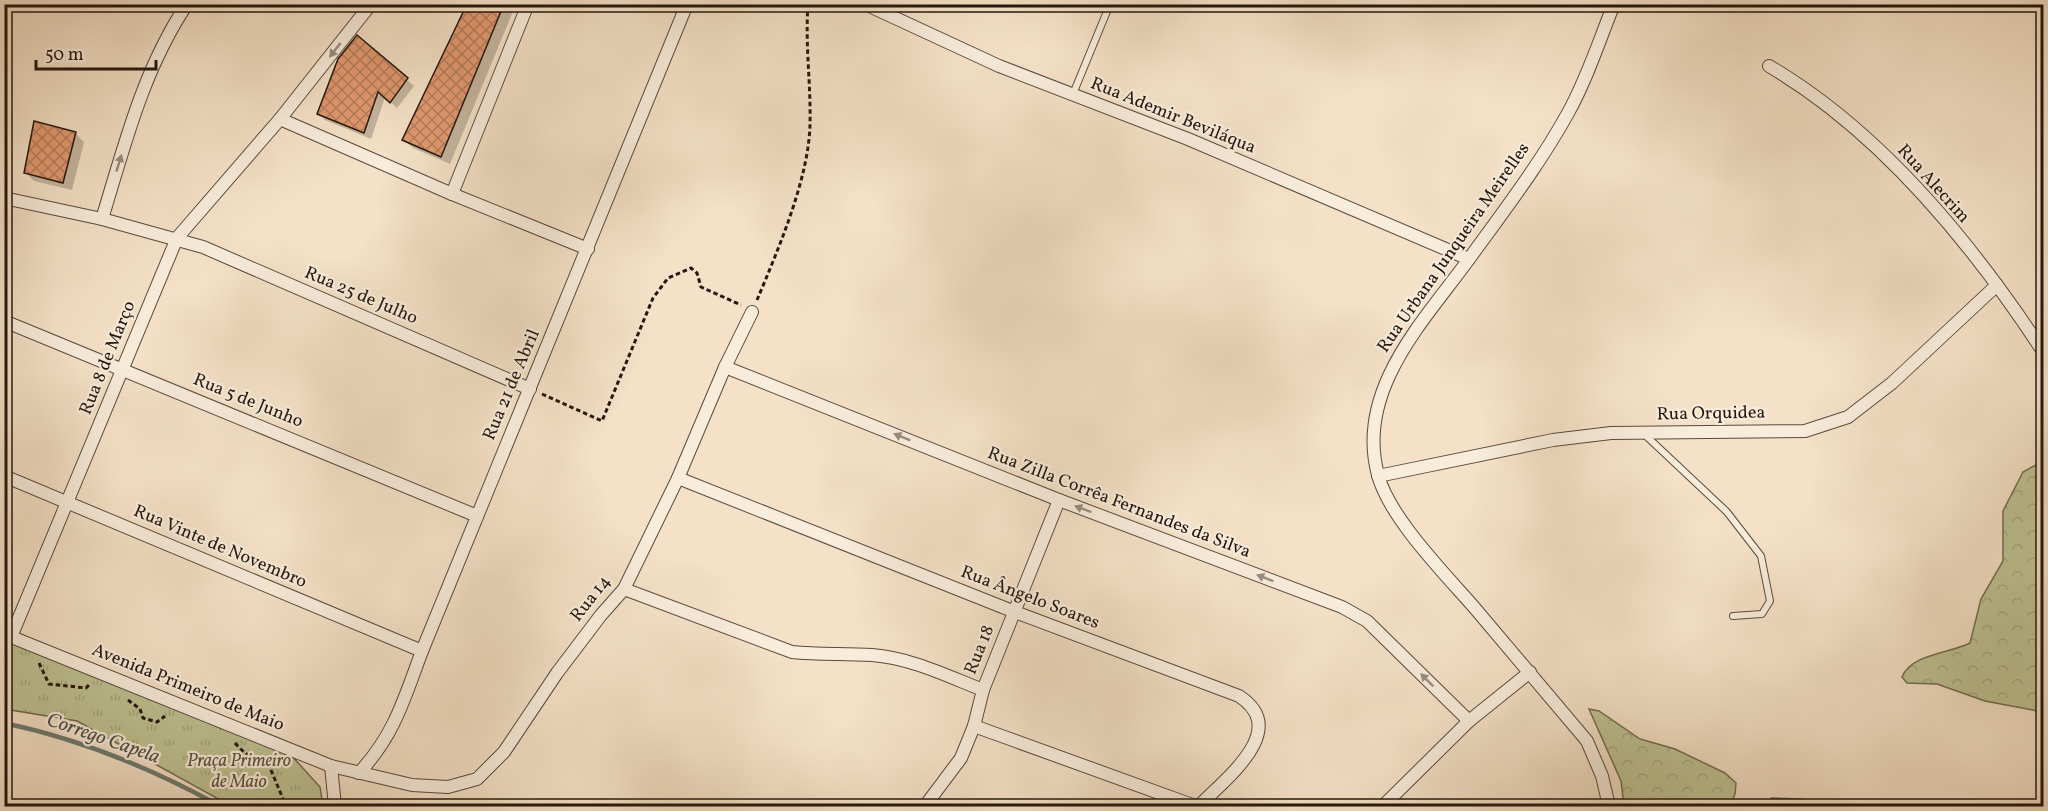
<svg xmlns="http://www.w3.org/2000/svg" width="2048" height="811" font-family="Vollkorn,serif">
<defs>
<pattern id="forest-crowns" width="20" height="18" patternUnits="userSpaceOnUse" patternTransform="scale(1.5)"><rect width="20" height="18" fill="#bec293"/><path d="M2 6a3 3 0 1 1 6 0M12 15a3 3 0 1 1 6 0" fill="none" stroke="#a3a67e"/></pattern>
<pattern id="park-tufts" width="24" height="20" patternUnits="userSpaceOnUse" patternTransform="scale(1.5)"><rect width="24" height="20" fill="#bec293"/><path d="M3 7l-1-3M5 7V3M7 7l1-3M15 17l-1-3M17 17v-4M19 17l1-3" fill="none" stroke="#a3a67e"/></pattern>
<pattern id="building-cross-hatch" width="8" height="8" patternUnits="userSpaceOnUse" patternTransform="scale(1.5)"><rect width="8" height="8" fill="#e09970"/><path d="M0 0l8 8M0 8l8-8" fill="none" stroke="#b57c5a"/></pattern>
</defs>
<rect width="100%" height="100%" fill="#f4e1c7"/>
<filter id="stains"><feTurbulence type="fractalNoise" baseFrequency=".00333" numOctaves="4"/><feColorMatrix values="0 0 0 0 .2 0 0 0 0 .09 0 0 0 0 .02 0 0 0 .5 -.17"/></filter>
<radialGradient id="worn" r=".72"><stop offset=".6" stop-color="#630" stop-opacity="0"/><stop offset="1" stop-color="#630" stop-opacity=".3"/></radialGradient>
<g fill="url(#forest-crowns)" stroke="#726c51" stroke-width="1.5">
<path d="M2043,461V712L1985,701L1937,684L1907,683L1902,677C1911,654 1948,654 1970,643L1981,599L2003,561V511L2023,472Z"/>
<path d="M1589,709L1599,711L1640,739L1675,749L1725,773L1736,783L1735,794L1730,806H1624L1621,781Z"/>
<path d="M1771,798L1802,799L1844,806H1767Z"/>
</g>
<path fill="url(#park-tufts)" stroke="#726c51" stroke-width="1.5" d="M4,640L291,755L320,787L323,806H231L77,721L5,709Z"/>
<g fill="#0003">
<path d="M468,4H516L450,164L413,148L404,140Z"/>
<path d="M357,38L414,86L397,108L385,97L371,139L325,120L319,113Z"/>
<path d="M76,134L84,142L72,190L34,181L25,172Z"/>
</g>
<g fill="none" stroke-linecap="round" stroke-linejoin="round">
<path stroke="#6c7b71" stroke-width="4.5" d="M4,723C80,739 153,769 220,806"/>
</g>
<g fill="url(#building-cross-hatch)" stroke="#25170f" stroke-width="1.5">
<path d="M467,4H504L441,157L402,140Z"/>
<path d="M357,35L408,78L390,103L378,92L364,133L317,114L338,59Z"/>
<path d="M34,121L76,132L63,183L24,173Z"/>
</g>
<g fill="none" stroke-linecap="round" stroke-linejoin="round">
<defs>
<g id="lane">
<path d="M1073,94L1110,4"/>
<path d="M1643,433L1727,512L1761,556L1770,601L1762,614L1733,616"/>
</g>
<g id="street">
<path d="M865,4L999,66L1188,139L1469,259"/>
<path d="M4,11L10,4"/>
<path d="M1769,66C1880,131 1974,246 2044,353"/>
<path d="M280,119L452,194L588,249"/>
<path d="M452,194L528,4"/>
<path d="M4,198L102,219L203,247L530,389"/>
<path d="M102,219C125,144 143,70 187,4"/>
<path d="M4,321L477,516"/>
<path d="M725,367L1059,500L1342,607L1367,621L1469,721"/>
<path d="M4,476L422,651"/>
<path d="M1378,476L1553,440L1611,433L1805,431L1848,417L1892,383L1997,285"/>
<path d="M678,478L1015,612L1239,696C1291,730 1226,778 1199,806"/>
<path d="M624,589L792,652C819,655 845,653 872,655C911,658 947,676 983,690"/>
<path d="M4,634L331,766L412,785L448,787L477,779L504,752L557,673L601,615L624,589L678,478L725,367L752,312"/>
<path d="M11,637L177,238L280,119L371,4"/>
<path d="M974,726L1195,806"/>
<path d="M331,766L335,806"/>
<path d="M359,773C395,734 404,699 422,651L687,4"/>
<path d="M925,806L961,758L974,726L983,690L1059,500"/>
<path d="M1383,806L1469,721L1530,672"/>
<path d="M1609,806L1602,776L1587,741C1549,696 1511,651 1473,606C1444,573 1389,517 1378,475C1355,390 1424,321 1469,259C1503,212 1540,164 1568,113C1587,79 1599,41 1614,4"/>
</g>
</defs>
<use href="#lane" stroke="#594a3d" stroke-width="8"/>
<use href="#street" stroke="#594a3d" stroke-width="14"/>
<g stroke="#25170f" stroke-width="3" stroke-dasharray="4.5 3" stroke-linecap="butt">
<path d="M757,300C778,250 809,178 810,124C811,84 805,45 808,4"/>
<path d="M542,394L602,421L653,298L668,278L691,268L697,273L701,287L741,305"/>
<path d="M39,663L49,684L86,688L91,683"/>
<path d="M128,700L140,709L143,718L157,722L165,716"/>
<path d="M235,743C247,757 262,766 281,761"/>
<path d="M268,763L286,806"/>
</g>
<use href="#lane" stroke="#f8ecdb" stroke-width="6"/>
<use href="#street" stroke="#f8ecdb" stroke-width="12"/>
</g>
<defs><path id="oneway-solid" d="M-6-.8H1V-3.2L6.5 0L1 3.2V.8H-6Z" transform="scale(1.5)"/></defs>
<g fill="#998c7f">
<use href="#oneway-solid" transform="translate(335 50) rotate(128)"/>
<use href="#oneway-solid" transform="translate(119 163) rotate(-73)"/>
<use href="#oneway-solid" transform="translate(902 437) rotate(-158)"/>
<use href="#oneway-solid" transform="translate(1083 509) rotate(-159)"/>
<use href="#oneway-solid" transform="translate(1265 578) rotate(-159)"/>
<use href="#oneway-solid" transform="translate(1427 680) rotate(-135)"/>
</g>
<g text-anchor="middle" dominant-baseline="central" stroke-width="4.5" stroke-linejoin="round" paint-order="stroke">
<g font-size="18" fill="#25170f" stroke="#f8ecdb">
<text transform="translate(1173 116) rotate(22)">Rua Ademir Beviláqua</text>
<text transform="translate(1933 184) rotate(48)">Rua Alecrim</text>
<text transform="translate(1454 248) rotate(-55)">Rua Urbana Junqueira Meirelles</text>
<text transform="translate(361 296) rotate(23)">Rua 25 de Julho</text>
<text transform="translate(108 358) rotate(-68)">Rua 8 de Março</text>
<text transform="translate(512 385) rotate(-67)">Rua 21 de Abril</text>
<text transform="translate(248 401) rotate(22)">Rua 5 de Junho</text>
<text transform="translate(1711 414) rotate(-1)">Rua Orquidea</text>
<text transform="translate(1119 503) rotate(21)">Rua Zilla Corrêa Fernandes da Silva</text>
<text transform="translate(220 547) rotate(23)">Rua Vinte de Novembro</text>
<text transform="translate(1030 598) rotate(21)">Rua Ângelo Soares</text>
<text transform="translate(591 599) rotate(-52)">Rua 14</text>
<text transform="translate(980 650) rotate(-68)">Rua 18</text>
<text transform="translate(188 688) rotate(22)">Avenida Primeiro de Maio</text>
</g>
<g font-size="18" font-style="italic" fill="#5b533d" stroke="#f8ecdb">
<text x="239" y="761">Praça Primeiro<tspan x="239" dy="21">de Maio</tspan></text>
</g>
<g font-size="20" font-style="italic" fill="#4f5148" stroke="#f8ecdb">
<text transform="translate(103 739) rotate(19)">Corrego Capela</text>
</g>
</g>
<rect width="2048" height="811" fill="none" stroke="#f4e1c7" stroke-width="24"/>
<rect x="6" y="6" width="2036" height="799" fill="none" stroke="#25170f" stroke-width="3"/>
<rect x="12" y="12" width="2024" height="787" fill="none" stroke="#25170f" stroke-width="1.5"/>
<path d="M36 60v9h120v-9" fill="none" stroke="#25170f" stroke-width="3"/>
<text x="45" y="60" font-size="18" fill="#25170f" stroke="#f8ecdb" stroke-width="4.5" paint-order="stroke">50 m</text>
<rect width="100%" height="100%" filter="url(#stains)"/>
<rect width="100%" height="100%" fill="url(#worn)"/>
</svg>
